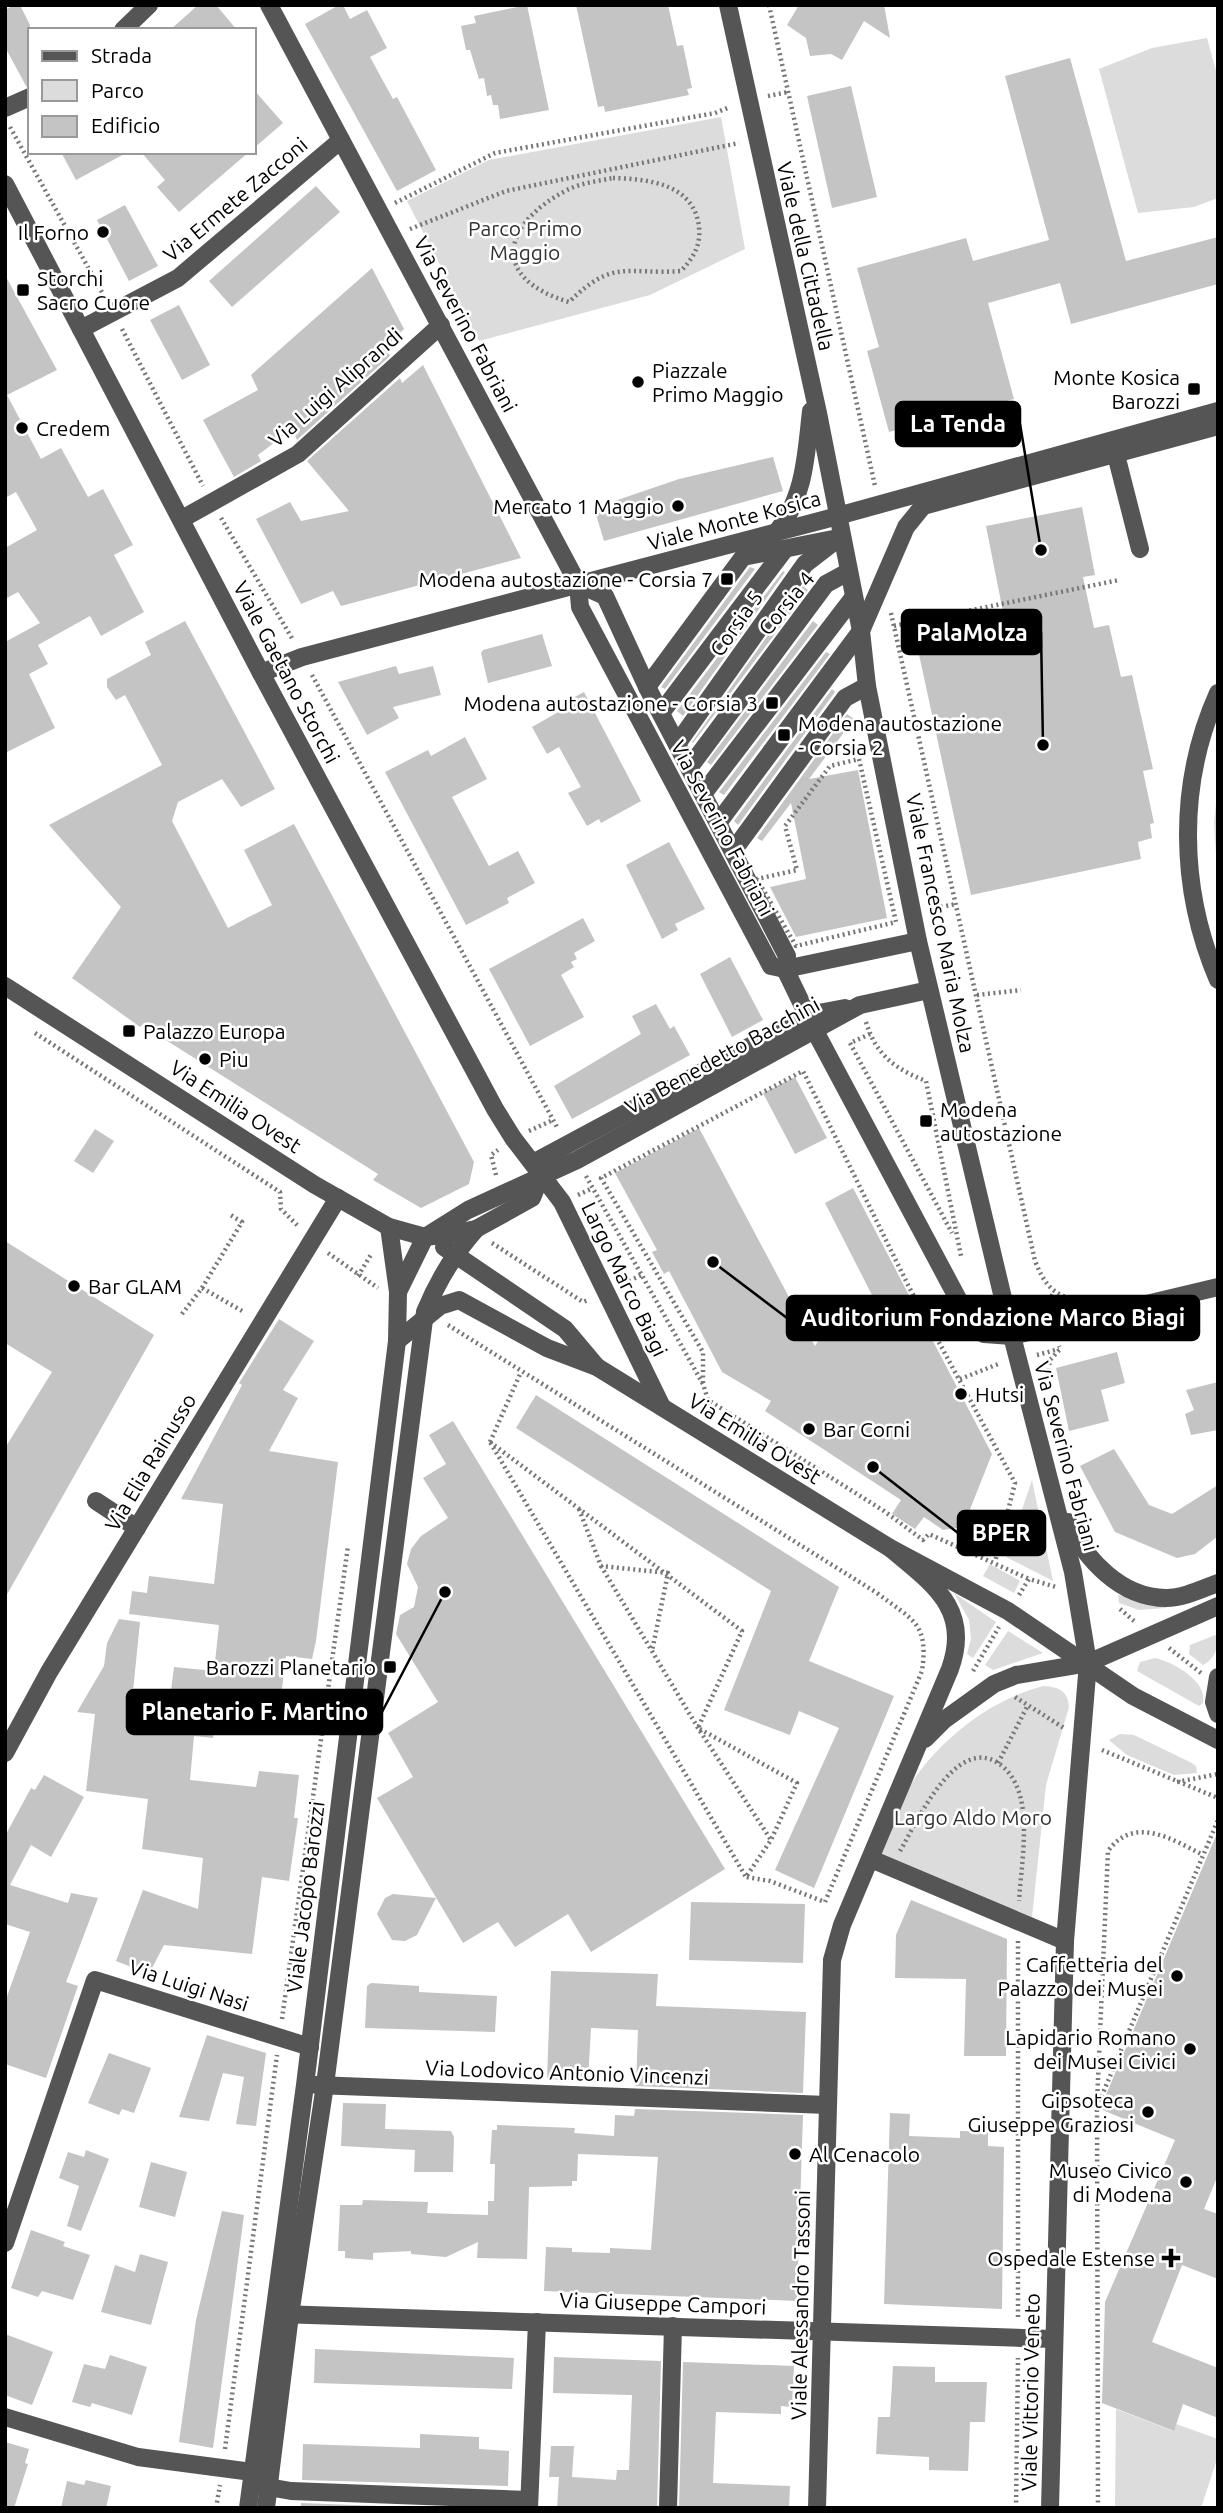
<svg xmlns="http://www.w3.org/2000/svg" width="1223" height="2513" font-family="Ubuntu,sans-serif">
<rect width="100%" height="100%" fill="#fff"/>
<g fill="#dcdcdc">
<path d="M1207,38L1218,78V198L1194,207L1138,213L1099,69L1152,48Z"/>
<path d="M721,117L745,249L650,295L479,341L407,201L489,160Z"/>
<path d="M1218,785V885L1214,822Z"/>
<path d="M1032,1480L1053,1581L1006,1557Z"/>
<path d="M990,1564L1020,1581L1014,1593L983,1576Z"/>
<path d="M954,1593L996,1622L973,1658L967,1654L971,1639L969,1620Z"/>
<path d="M1118,1595L1167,1604L1166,1608L1139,1610L1119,1603Z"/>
<path d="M1008,1631L1043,1653L993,1670L985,1665Z"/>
<path d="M1218,1634C1218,1647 1216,1658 1203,1665L1189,1654L1190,1645Z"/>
<path d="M1155,1658C1175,1663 1207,1681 1203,1703L1199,1706L1137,1671L1140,1662Z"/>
<path d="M1044,1686C1059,1687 1068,1691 1069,1707L1046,1785L1032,1917L878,1853C889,1830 897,1805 911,1784C939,1740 992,1698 1044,1686Z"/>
<path d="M1120,1734L1134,1735L1190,1762L1196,1766L1197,1773L1174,1775L1127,1755L1109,1740Z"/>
<path d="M1116,2409L1173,2431L1176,2424L1218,2439V2456L1201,2508H1115Z"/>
</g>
<g fill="#c4c4c4">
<path d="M14,5H20L30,25V86H26L5,47V10Z"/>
<path d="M198,5H216L237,30H170Z"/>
<path d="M339,5H343L350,19L367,10L387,48L370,57L393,99L397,97L436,170L397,191L305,24Z"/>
<path d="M527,5L549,110L500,119L498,105H493L491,95L487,96L484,78L479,79L470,50H466L461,26L476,23L474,16Z"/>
<path d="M576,5H668L677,46L683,45L692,88L687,89L689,95L605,112L604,106L598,107Z"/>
<path d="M799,5H884L890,38L864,21L842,60L831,54L810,56L806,38L787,25Z"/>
<path d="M1070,58L1126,261L1218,237V284L1071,324L1060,283L988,303L1014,399L889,432L867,351L879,347L857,268L966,238L973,261L1049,240L1005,76Z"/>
<path d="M851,86L877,197L832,208L807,96Z"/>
<path d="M254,90L283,123L254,148Z"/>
<path d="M61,152H128L76,180Z"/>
<path d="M141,152H249L179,212L157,187L165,180Z"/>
<path d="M316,186L340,212L232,307L209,281Z"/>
<path d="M125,205L158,266L129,281L97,220Z"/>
<path d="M372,268L404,329L386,346L390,356L297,440L292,429L258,455L261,461L234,477L203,420L258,390L251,375Z"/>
<path d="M5,275L57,370L7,395L41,459L61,448L88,497L103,489L133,545L114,555L144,612L101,636L90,616L38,645L48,664L29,674L55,728L5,753V642L40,623L18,592L5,599V548L37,530L16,492L5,498Z"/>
<path d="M179,305L210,365L182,380L150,320Z"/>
<path d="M423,365L521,558L341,606L333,591L301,604L256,519L290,502L301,521L349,511L307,461L400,378L402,383Z"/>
<path d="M773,457L783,491L604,541L594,508L679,479Z"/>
<path d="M1082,507L1095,575L1083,577L1094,628L1109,625L1121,677L1132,675L1153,769L1143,771L1154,823L1150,824L1152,838L1138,842L1141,859L971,895L915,636L1004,617L986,526Z"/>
<path d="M750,567L755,569L665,689L661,687Z"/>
<path d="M783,571L785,572L683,716L677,711Z"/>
<path d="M803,586L808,590L693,743L692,742Z"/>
<path d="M185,621L275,789L241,807L222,779L178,802L172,821L228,928L272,905L244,850L294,824L474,1162L469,1184L421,1208L373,1180L378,1174L142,1025L140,1027L72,978L121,907L49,825L162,765L125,695L116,700L107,687V679L151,655L145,642Z"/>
<path d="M813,621L818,625L711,765L707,762Z"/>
<path d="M542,634L552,666L488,683L481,653L483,650Z"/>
<path d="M826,652L830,654L724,795L719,792Z"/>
<path d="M396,666L399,674L433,666L441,695L393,707L399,718L367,735L338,682Z"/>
<path d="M832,689L835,692L738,825L734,821Z"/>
<path d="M584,692L641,801L601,823L599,819L587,826L568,793L581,787L559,747L547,754L532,727L560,711L558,706Z"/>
<path d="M847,714L854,719L809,779L858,770L887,918L796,937L770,887L806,879L791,803L762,841L757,838Z"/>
<path d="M465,737L487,779L452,797L489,866L518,851L535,883L507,898L509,903L466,925L385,772L428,750L431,756Z"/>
<path d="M669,842L705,909L675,924L678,930L662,939L626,865Z"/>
<path d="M583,918L595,941L574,953L577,959L571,962L574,967L561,975L584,1017L530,1046L489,969Z"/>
<path d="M730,957L763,1020L732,1037L700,974Z"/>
<path d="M656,1004L670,1029L674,1026L690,1055L572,1119L554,1086L641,1034L632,1016Z"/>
<path d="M795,1077L827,1138L795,1154L763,1093Z"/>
<path d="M699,1128L815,1346L830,1320L873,1297L825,1203L853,1188L992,1454L963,1527L943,1530L924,1517L915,1529L892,1514L901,1500L765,1411L771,1401L722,1372L669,1271L664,1274L652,1252L657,1250L615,1173Z"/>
<path d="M95,1129L114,1141L93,1173L74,1161Z"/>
<path d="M5,1241L154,1335L5,1598V1448L52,1372L5,1343Z"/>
<path d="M279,1319L314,1341L283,1390L298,1398L269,1451L338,1462L316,1641L312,1659L286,1656L280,1705H276L273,1729L215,1721L213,1738L194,1736L190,1780L256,1787L259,1771L299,1775L294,1818H298L289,1881L262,1877L252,1954L164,1945L149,1974L116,1961L143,1890L198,1909L203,1858L142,1849L148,1799L86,1791L95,1714L77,1712L104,1666L107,1643L119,1619L140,1622L132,1701L169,1706L174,1667L214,1671L219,1625L129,1614L132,1591L147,1593L149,1576L214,1584L223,1504L181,1499L242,1385L239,1383Z"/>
<path d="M1117,1352L1125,1383L1101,1390L1109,1421L1069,1431L1056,1368Z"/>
<path d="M1218,1382V1430L1191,1435L1185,1414L1194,1410L1186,1390Z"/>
<path d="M536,1395L839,1587L809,1661L894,1696L814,1888L775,1870L839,1728L799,1711L790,1735L724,1710L771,1591L516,1428Z"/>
<path d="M453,1421L725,1869L591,1952L568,1914L515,1947L498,1922L463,1943L377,1798L413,1777L388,1733L438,1702L396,1634L400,1615L414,1607L418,1587L407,1564L411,1549L421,1536L448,1518L423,1478L446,1464L429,1435Z"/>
<path d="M1114,1449L1149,1505L1172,1514L1218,1485V1536L1195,1554L1177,1558L1115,1532L1080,1466Z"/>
<path d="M44,1775L84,1797L51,1857L31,1845L10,1885L68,1903L71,1893L98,1898L66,1982L78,1986L46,2078L5,2064V2002L30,1932L5,1924V1836L31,1788L35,1790Z"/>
<path d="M1218,1831V2175L1204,2209L1218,2214V2279L1182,2265L1152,2342L1218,2368V2418L1183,2404L1174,2431L1102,2403L1105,2302L1175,2140L1100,2109Z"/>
<path d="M393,1894L436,1898L417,1935L405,1941L392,1940L377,1914L385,1898Z"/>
<path d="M911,1900L1007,1939L1006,2056H964L966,1979L895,1978L896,1935Z"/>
<path d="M691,1902L805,1904L803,1963L689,1960Z"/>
<path d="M551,1971L658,1974L656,2006L806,2012L803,2093L636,2086L638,2030L591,2028L588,2081L547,2079Z"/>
<path d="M371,1983L419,1986V1992L497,1996L495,2032L365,2028L367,1986Z"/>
<path d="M207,2035L266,2053L256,2126L236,2124L244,2077L223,2073L209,2121L179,2117Z"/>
<path d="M109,2053L151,2068L134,2113L122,2109L119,2115L88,2103Z"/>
<path d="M343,2103L386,2104L385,2129L451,2131L454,2137L453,2172H414L415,2150L341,2146Z"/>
<path d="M635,2109L803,2115L797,2301L544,2291L546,2247L572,2248V2252L610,2253V2248L651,2250L658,2157L578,2154L577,2181H572V2186L529,2187L527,2259L477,2258L478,2242L446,2257L411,2254V2251L373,2253V2260L345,2258V2251H338L340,2205H362L363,2200L428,2202L427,2213L488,2215V2201H494L495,2164H490L492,2130H497V2125L575,2128L574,2133L614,2136L615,2115L634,2116Z"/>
<path d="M890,2113L910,2114L909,2136L960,2138V2131L988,2132V2146L1004,2147L1002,2309L884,2304Z"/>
<path d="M86,2150L109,2159L81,2231L67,2226L79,2186L59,2178L68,2152L84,2157Z"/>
<path d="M151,2162L187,2172L175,2217L139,2207Z"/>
<path d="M222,2211L244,2215L213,2448L179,2442L196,2320Z"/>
<path d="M31,2230L65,2242L63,2246L90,2255L73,2300L42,2291L38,2297L11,2288Z"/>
<path d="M140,2254L168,2262L151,2325L101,2312L115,2265L135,2272Z"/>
<path d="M5,2334L53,2352L32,2405L5,2395Z"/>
<path d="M315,2349L514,2358L512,2389L314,2383Z"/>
<path d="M110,2355L147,2367L132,2415L92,2403L90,2407L72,2402L84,2364L105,2369Z"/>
<path d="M554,2357L661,2361L657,2508H557L559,2477H549L551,2446H574L572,2477L616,2480L617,2470H629L632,2395L553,2393Z"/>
<path d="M683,2362L794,2366L792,2407L781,2406V2414L716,2412L713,2483L790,2486L789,2508H679Z"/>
<path d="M893,2366L935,2367V2382H987L985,2422H970L968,2471L929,2470V2457L876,2454L878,2417H890Z"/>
<path d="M420,2434L479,2437V2449L509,2451L508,2486L302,2480L303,2444L420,2448Z"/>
<path d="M5,2442L29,2449L25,2463L28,2464L14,2508H5Z"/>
<path d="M86,2480L111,2486L106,2508H61L67,2481L84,2485Z"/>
<path d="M301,2503L380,2506V2508H301Z"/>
</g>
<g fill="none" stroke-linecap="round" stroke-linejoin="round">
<g stroke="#777" stroke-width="4.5" stroke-dasharray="2 3.5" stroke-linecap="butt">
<path d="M769,5L875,486"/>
<path d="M768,96L788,92"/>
<path d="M10,127L104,296"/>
<path d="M613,178C649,179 694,184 699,227C701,246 693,258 681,271C626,275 614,258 569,302C489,278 502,224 567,190C581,183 598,181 613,178Z"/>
<path d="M395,203L495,153L715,113L730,107"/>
<path d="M410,229L506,191L739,143"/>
<path d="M122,329L203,486"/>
<path d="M221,518L293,640"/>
<path d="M891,613L1035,1261C1043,1281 1052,1296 1075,1299"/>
<path d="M894,626L1119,580"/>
<path d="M312,675L558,1129"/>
<path d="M859,759L896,922L796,946L757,879L797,870L785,826L830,766Z"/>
<path d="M930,909L956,904"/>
<path d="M977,995L1021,990"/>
<path d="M866,1022C876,1055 895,1069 926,1081L961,1256"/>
<path d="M35,1033L280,1192L281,1209L298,1226"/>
<path d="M870,1034L850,1043L952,1233"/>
<path d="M529,1131L553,1120"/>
<path d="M496,1175L491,1155L498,1150"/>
<path d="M586,1176L703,1384L708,1400L884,1511L923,1540L929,1534L1029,1579"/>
<path d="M578,1195L593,1188"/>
<path d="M492,1243L583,1302L588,1300"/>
<path d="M328,1253L378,1288"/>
<path d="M358,1276L372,1253"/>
<path d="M624,1283L642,1275"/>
<path d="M202,1288L242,1222L229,1214"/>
<path d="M1049,1306L1048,1302L1054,1292"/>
<path d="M182,1314L202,1288L244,1312"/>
<path d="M448,1325L877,1593C912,1620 929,1622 922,1671L825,1902L770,1881L746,1877"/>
<path d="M1037,1355L1059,1349"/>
<path d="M960,1379L1001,1363"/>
<path d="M1046,1381L1050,1360L1060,1349L1059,1346"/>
<path d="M703,1383V1352L601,1178L803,1071L909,1287L1015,1483L995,1562"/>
<path d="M490,1442L742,1631L698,1728L797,1783L771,1840L746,1877Z"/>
<path d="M490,1442L521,1372"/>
<path d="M579,1509L601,1566L668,1573L652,1651"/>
<path d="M601,1566L698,1728L771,1840"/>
<path d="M1019,1595L1029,1579L1056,1587"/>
<path d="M1120,1609L1134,1621"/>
<path d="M1169,1648L1201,1673"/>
<path d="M973,1671L999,1627"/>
<path d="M1015,1697L1064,1728"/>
<path d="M1102,1750L1218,1798"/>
<path d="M998,1763L1028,1705"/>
<path d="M1177,1782L1218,1774"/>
<path d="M900,1851C916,1824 955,1735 998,1763C1012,1772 1019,1788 1022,1804C1027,1835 1021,1870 1019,1901"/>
<path d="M1018,1941V2317"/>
<path d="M282,2019L348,1546"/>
<path d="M1097,2102L1108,1851C1134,1815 1172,1839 1203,1855"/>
<path d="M225,2449L277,2055"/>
<path d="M216,2508L220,2485"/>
<path d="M1016,2508L1018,2358"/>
<path d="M1098,2508L1097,2107L1218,1820"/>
</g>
<g stroke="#555" stroke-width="18">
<path d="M269,5L578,584L580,607L771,966L785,969L918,941"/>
<path d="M728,5L818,413L861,631L867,686L918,941L1012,1336L1073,1572L1088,1663L1065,1941L1050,2508"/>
<path d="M123,30L149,5"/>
<path d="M5,108L30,97"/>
<path d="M5,184L261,673L495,1109L513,1138L562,1202L662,1407"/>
<path d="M81,329L178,278L341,140"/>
<path d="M1113,443L1140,549"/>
<path d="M182,519L298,454L441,325"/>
<path d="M776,533C805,497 806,455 811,411"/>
<path d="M578,584L605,596L647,687L787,956L785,969"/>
<path d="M261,673L302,657L823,520L1218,411"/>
<path d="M647,687L743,557L833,539"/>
<path d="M1218,693C1177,784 1179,889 1218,980"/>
<path d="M661,713L785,549"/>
<path d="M677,744L805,564L840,537"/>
<path d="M689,768L826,584L848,572"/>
<path d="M703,794L853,598"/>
<path d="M718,823L861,631L906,527L923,506L1218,426"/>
<path d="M733,851L845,698L867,686"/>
<path d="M785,969L815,1031L974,1329L984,1334L1012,1336L1218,1287"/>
<path d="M5,986L315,1185L389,1227L425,1237L450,1234L476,1229L532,1198L542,1173"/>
<path d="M533,1163L808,1015L845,1008"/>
<path d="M444,1247L565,1329L597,1367"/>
<path d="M398,1292L425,1237L468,1210L577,1160L860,1005L929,990"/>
<path d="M397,1341L440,1306L459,1300L547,1348L597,1367L890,1548L1008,1611L1133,1696L1218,1740"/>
<path d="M96,1501L137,1528"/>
<path d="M1068,1522C1085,1559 1121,1598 1166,1598C1183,1598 1202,1589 1218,1583"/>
<path d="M1218,1677L1214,1702L1218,1714"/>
<path d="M925,1739L944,1720L994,1684L1016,1675L1088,1663L1218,1606"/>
<path d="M5,1753L49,1672L338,1198"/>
<path d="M871,1859L1065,1941"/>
<path d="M316,2085L827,2105"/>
<path d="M5,2243L95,1980L310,2047"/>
<path d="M279,2314L1053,2339"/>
<path d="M5,2417L138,2457L252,2472L268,2487L291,2491L529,2500"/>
<path d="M248,2508L305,2085L397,1341L398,1292L389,1227"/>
<path d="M266,2508L290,2315L325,2085L425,1312C438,1280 453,1255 476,1229"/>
<path d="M529,2508L537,2322"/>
<path d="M668,2508L673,2326"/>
<path d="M817,2508L832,1960L842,1925L950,1669C972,1608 931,1583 890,1548"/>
</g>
</g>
<g fill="#000" stroke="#fff" stroke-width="2.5">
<circle cx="103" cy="232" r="7"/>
<rect x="16" y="283" width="14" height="14" rx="3.5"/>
<circle cx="638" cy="382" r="7"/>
<rect x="1187" y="382" width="14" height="14" rx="3.5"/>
<circle cx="22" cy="428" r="7"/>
<circle cx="678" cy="506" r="7"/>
<rect x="720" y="572" width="14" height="14" rx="3.5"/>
<rect x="765" y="696" width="14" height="14" rx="3.5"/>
<rect x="777" y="728" width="14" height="14" rx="3.5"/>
<rect x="122" y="1024" width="14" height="14" rx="3.5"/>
<circle cx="205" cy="1059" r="7"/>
<rect x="919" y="1114" width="14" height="14" rx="3.5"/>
<circle cx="74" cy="1286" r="7"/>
<circle cx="961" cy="1394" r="7"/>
<circle cx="809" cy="1429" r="7"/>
<rect x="383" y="1660" width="14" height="14" rx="3.5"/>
<circle cx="1177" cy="1976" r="7"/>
<circle cx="1190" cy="2049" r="7"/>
<circle cx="1148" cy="2112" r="7"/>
<circle cx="795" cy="2154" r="7"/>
<circle cx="1186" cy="2182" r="7"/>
<path d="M1167.5 2247.5h7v7h7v7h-7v7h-7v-7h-7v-7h7z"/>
</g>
<g text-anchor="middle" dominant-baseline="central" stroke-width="5" stroke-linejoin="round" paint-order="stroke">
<g font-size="21" fill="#000" stroke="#fff">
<text transform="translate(235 199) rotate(-40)">Via Ermete Zacconi</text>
<text transform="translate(806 256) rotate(77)">Viale della Cittadella</text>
<text transform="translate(466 324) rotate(62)">Via Severino Fabriani</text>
<text transform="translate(335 387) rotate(-41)">Via Luigi Aliprandi</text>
<text transform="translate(734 520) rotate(-15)">Viale Monte Kosica</text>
<text transform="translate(786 603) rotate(-51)">Corsia 4</text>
<text transform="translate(736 623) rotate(-55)">Corsia 5</text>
<text transform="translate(287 672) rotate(62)">Viale Gaetano Storchi</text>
<text transform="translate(723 828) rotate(62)">Via Severino Fabriani</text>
<text transform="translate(941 923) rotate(78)">Viale Francesco Maria Molza</text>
<text transform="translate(722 1055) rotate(-29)">Via Benedetto Bacchini</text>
<text transform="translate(236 1106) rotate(33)">Via Emilia Ovest</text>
<text transform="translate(625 1279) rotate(64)">Largo Marco Biagi</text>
<text transform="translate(755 1438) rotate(32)">Via Emilia Ovest</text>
<text transform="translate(1067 1456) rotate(75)">Via Severino Fabriani</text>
<text transform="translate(150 1462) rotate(-59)">Via Elia Rainusso</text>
<text transform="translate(305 1897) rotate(-83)">Viale Jacopo Barozzi</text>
<text transform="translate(189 1985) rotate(18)">Via Luigi Nasi</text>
<text transform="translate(567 2072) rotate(2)">Via Lodovico Antonio Vincenzi</text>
<text transform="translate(663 2303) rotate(2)">Via Giuseppe Campori</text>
<text transform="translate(800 2305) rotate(-89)">Viale Alessandro Tassoni</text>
<text transform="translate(1030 2392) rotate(-89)">Viale Vittorio Veneto</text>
</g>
<g font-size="21" fill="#333" stroke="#fff">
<text x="525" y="228">Parco Primo<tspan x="525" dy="24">Maggio</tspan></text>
<text x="973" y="1817">Largo Aldo Moro</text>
</g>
<g font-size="21" fill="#000" stroke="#fff" text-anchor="end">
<text x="89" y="232">Il Forno</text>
<text x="37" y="278" text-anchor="start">Storchi<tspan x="37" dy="24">Sacro Cuore</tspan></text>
<text x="652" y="370" text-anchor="start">Piazzale<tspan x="652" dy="24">Primo Maggio</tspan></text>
<text x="1180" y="377">Monte Kosica<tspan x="1180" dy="24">Barozzi</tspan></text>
<text x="36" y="428" text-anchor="start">Credem</text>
<text x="664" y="506">Mercato 1 Maggio</text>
<text x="713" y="579">Modena autostazione - Corsia 7</text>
<text x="758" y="703">Modena autostazione - Corsia 3</text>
<text x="798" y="723" text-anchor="start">Modena autostazione<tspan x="798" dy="24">- Corsia 2</tspan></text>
<text x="143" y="1031" text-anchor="start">Palazzo Europa</text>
<text x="219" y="1059" text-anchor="start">Piu</text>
<text x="940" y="1109" text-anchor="start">Modena<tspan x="940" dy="24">autostazione</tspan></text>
<text x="88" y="1286" text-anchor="start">Bar GLAM</text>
<text x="975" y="1394" text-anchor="start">Hutsi</text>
<text x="823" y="1429" text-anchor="start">Bar Corni</text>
<text x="376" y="1667">Barozzi Planetario</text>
<text x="1163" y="1964">Caffetteria del<tspan x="1163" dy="24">Palazzo dei Musei</tspan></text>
<text x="1176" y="2037">Lapidario Romano<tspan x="1176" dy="24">dei Musei Civici</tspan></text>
<text x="1134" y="2100">Gipsoteca<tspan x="1134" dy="24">Giuseppe Graziosi</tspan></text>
<text x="809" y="2154" text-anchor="start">Al Cenacolo</text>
<text x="1172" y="2170">Museo Civico<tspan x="1172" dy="24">di Modena</tspan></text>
<text x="1155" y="2258">Ospedale Estense</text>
</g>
</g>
<path fill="none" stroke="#000" stroke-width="2.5" d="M1041 550L1020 424M1043 745L1041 632M713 1262L787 1318M873 1467L958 1533M445 1592L382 1712"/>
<g fill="#000" stroke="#fff" stroke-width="2.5">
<circle cx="1041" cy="550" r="7"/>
<circle cx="1043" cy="745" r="7"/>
<circle cx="713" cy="1262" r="7"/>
<circle cx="873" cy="1467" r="7"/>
<circle cx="445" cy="1592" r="7"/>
</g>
<g fill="#000" stroke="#000" stroke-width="2.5">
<rect x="896" y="402" width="124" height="44" rx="7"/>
<rect x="902" y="610" width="139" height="44" rx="7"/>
<rect x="787" y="1296" width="412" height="44" rx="7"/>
<rect x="958" y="1511" width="87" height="44" rx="7"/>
<rect x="127" y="1690" width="255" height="44" rx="7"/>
</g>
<g font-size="23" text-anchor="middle" font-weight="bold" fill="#fff">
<text x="958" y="432">La Tenda</text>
<text x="972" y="641">PalaMolza</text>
<text x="993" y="1326">Auditorium Fondazione Marco Biagi</text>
<text x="1001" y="1541">BPER</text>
<text x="255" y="1720">Planetario F. Martino</text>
</g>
<rect width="1223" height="2513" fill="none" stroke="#000000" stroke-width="14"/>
<rect x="28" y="28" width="228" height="126" fill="#ffffff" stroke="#999999" stroke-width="2"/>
<rect x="42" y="51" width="35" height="10" fill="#555555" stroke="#999999" stroke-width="2"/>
<text x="91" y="63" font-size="21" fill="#000000">Strada</text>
<rect x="42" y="80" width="35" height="21" fill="#dcdcdc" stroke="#999999" stroke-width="2"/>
<text x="91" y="98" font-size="21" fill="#000000">Parco</text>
<rect x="42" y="116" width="35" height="21" fill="#c4c4c4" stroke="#999999" stroke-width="2"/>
<text x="91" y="133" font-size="21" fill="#000000">Edificio</text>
</svg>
